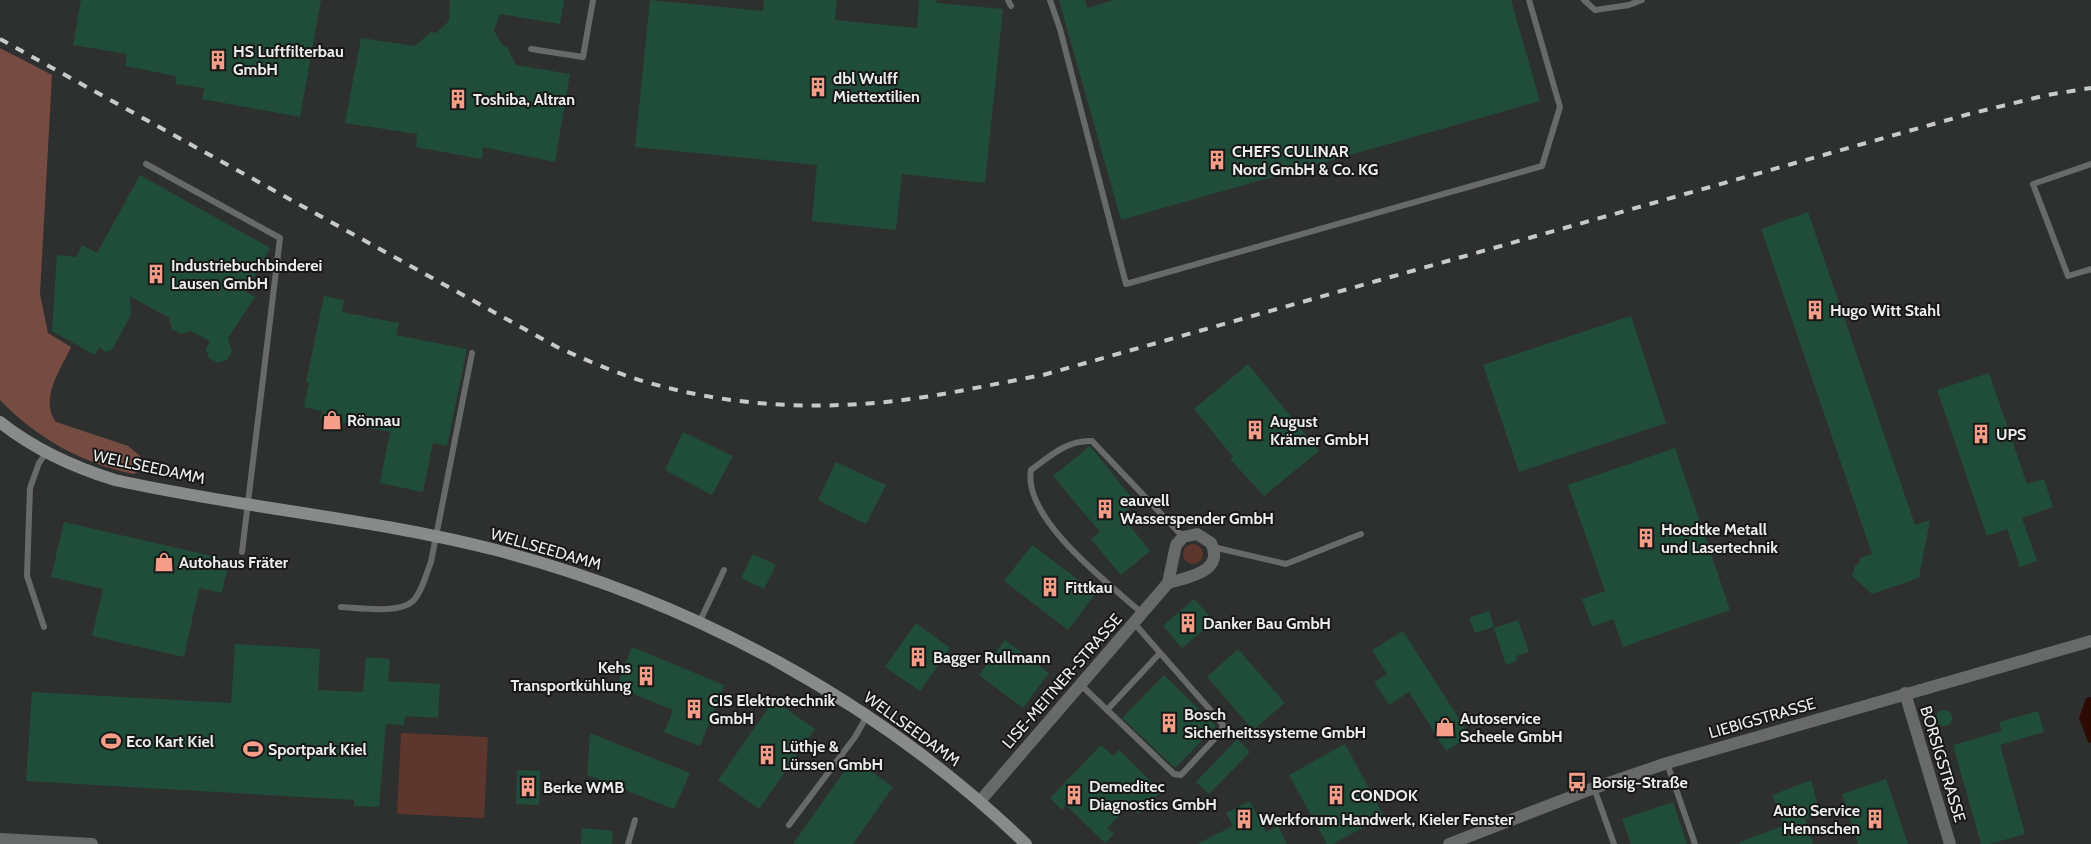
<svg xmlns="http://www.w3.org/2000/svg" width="2091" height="844" font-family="Cabin,sans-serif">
<rect width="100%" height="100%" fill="#2d302f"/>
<g fill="#5d362d">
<circle cx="1193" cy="554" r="10"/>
<path d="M401,733L488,737L484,818L397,814Z"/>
</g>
<path fill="#764b41" d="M0,48L52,75L40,294L48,333L71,347C61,369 39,399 56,422L128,446L140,456L138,472L134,474C83,464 35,437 0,400Z"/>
<path fill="#2d0a03" d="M2091,697V743L2088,742L2079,718L2086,698Z"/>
<g fill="#204d39">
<path d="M81,0H321L300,117L202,99L204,88L176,84V76L125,66L127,54L73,45Z"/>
<path d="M450,0H564L560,24L500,14L494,30L503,46L507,47L516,65L570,74L555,162L483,147L482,159L416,147L417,134L345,123L361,38L415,46L431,32L436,33L449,21Z"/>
<path d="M650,0L763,11L764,0H837L835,20L917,28L919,0H937L936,3L1003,9L985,183L902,174L896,230L812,221L817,165L635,147Z"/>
<path d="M1059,0H1085L1087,8L1114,0H1511L1540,101L1121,220Z"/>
<path d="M140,175L270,248L246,292L255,297L228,338L232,351L227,360L218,363L209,358L206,349L210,341L191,331L181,334L172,329L169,318L130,296L131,315L112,350L106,352L99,347L95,355L52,331L57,255L76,257L82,245L97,253Z"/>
<path d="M1808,212L1915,525L1930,520L1919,578L1872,594L1852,576L1855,565L1859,564L1860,558L1872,554L1761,229Z"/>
<path d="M324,296L344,300L342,312L399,323L396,335L467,349L447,446L433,443L423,492L380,483L390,432L320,418L322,411L304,407L309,383L306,382Z"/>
<path d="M1631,316L1666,423L1519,472L1483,365Z"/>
<path d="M1248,364L1319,451L1264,496L1230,459L1233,457L1194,409Z"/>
<path d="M1989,373L2027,484L2044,479L2053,507L2022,518L2037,561L2020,567L2007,529L1987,536L1937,390Z"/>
<path d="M683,432L733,456L712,495L665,470Z"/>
<path d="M1090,446L1136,503L1121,515L1150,551L1121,575L1091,539L1100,532L1053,476Z"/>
<path d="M1675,448L1730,610L1623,647L1613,619L1592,627L1582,599L1605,591L1568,485Z"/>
<path d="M836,462L886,485L866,524L818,500Z"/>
<path d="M64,522L229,560L222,593L199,588L184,657L92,636L103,589L51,577Z"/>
<path d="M1032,545L1096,593L1068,630L1004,581Z"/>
<path d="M753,554L776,565L764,589L741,578Z"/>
<path d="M1194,599L1214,621L1182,648L1163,626Z"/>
<path d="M1489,611L1494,627L1475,633L1469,618Z"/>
<path d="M1518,620L1529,652L1516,656L1517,661L1506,665L1494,628Z"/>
<path d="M916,623L950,648L920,691L885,667Z"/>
<path d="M1403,631L1470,736L1446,751L1409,692L1389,705L1374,682L1387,674L1372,650Z"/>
<path d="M1005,640L1049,673L1023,708L979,675Z"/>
<path d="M235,644L320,649L318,690L363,692L366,657L390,659L388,681L440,684L438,718L405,716L404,725L386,724L379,807L354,806V800L26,781L32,692L231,703Z"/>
<path d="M632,647L724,685L700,746L664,732L673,710L616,687Z"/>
<path d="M1238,649L1285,703L1253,730L1207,677Z"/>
<path d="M1164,675L1216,726L1175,768L1122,718Z"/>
<path d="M774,700L815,729L759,809L718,780Z"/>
<circle cx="1944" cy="718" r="8"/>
<path d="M2038,711L2044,732L2000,745L2025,834L1990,844H1981L1953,745L2002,731L1999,722Z"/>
<path d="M590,733L690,773L674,809L587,775Z"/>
<path d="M1237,739L1250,752L1209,794L1196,782Z"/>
<path d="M1345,744L1384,816L1333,844H1327L1289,775Z"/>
<path d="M1101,745L1113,756L1119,750L1161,791L1139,814L1129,805L1107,828L1114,834L1105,843L1066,805L1062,810L1050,798Z"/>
<path d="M858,762L893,787L853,844H793L848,766L853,769Z"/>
<path d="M517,770L540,771L539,805L516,804Z"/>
<path d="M1886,779L1908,844H1858L1842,794Z"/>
<path d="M1811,780L1820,814L1805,819L1813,844H1740V842L1783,826L1772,795Z"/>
<path d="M1250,801L1266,832L1278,826L1287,844H1197L1233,826L1226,813Z"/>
<path d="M1673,802L1687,844H1631L1622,819Z"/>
<path d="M582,828L613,831L612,844H581Z"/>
</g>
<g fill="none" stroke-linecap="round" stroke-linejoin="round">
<g stroke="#686a69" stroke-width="6">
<path d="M1008,0L1011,6"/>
<path d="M1050,0L1060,29L1126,284L1542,166L1560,107L1529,0"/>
<path d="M1584,0L1595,10L1629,5L1642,0"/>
<path d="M531,49L583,57L593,0"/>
<path d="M146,164L280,238L242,552"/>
<path d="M2091,164L2033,184L2068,276L2091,269"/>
<path d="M1213,547L1286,564L1361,534"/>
<path d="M341,607C360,608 399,614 413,601C422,592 426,574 431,562L472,353"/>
<path d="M1142,613C1109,584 1022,518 1031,470C1050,456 1067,440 1092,441L1183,537"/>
<path d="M700,621L724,570"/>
<path d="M44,627L27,576L30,488L39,463L46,453"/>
<path d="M1081,685L1174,774L1181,775L1220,733L1223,725L1219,720L1134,623"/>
<path d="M1107,710L1160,653"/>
<path d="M1667,763L1695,844"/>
<path d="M1594,788L1614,844"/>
<path d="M789,825L855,737L867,716"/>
<path d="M628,844L635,820"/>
</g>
<g stroke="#686a69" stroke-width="12">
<path d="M1905,693L1950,844"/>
<path d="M981,800L1168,583C1188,577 1225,572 1211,543L1197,534L1183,537L1176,545L1168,583"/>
<path d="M0,839L92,844"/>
<path d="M1449,844L1594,788L1667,763L2091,641"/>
</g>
<path stroke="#888b89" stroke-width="12" d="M0,422C35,450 73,467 115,480C241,508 371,518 496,550C693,601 879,702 1026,844"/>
<path stroke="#c8cac9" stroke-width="4" stroke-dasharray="9 9" stroke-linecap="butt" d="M0,39L557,347C586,360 615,373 646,382C715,402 788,409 859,404C921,401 982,386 1043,375L1969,114L2047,95L2091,88"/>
</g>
<defs>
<symbol id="building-bare" viewBox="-9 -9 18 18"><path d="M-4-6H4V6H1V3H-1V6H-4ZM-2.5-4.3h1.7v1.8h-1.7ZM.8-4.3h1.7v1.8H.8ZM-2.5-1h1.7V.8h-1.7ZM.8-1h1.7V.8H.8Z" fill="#f49e89" stroke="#171817" stroke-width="2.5" paint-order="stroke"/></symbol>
<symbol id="shop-bare" viewBox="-9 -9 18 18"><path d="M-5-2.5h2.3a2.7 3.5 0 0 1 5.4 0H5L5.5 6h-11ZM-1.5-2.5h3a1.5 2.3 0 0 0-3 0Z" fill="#f49e89" stroke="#171817" stroke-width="2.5" paint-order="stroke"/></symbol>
<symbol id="stadium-bare" viewBox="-9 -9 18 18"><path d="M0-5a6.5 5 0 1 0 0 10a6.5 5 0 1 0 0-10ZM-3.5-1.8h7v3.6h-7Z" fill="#f49e89" stroke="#171817" stroke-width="2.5" paint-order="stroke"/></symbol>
<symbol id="bus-bare" viewBox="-9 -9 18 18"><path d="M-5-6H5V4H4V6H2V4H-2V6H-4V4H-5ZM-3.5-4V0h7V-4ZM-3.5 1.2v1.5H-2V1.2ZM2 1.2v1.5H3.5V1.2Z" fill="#f49e89" stroke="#171817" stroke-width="2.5" paint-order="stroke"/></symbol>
</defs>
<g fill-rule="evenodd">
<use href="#building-bare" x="204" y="46" width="28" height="28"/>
<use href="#building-bare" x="804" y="73" width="28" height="28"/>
<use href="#building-bare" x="444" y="85" width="28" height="28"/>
<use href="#building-bare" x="1203" y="146" width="28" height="28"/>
<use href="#building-bare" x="142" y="260" width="28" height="28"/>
<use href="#building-bare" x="1801" y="296" width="28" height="28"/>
<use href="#shop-bare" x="318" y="406" width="28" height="28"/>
<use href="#building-bare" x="1241" y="416" width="28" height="28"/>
<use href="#building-bare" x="1967" y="420" width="28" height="28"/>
<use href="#building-bare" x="1091" y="495" width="28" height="28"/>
<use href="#building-bare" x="1632" y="524" width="28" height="28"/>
<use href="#shop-bare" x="150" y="548" width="28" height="28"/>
<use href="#building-bare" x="1036" y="573" width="28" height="28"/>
<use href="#building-bare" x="1174" y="609" width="28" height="28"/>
<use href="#building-bare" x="904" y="643" width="28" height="28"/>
<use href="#building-bare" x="632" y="662" width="28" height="28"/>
<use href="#building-bare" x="680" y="695" width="28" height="28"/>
<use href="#building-bare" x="1155" y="709" width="28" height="28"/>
<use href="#shop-bare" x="1431" y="713" width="28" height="28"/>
<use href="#stadium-bare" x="97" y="727" width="28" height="28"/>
<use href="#stadium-bare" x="239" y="735" width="28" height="28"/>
<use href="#building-bare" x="753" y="741" width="28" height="28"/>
<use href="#bus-bare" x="1563" y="768" width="28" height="28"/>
<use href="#building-bare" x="514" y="773" width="28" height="28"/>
<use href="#building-bare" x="1060" y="781" width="28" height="28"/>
<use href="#building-bare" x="1322" y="781" width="28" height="28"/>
<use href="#building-bare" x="1230" y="805" width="28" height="28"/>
<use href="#building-bare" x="1861" y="805" width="28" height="28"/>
</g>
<g text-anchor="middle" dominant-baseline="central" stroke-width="4" stroke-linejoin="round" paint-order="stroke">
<g font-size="16" font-weight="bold" fill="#ebedec" stroke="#171817" text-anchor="start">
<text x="233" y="51">HS Luftfilterbau<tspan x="233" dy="18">GmbH</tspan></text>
<text x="833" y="78">dbl Wulff<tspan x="833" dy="18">Miettextilien</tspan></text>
<text x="473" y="99">Toshiba, Altran</text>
<text x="1232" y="151">CHEFS CULINAR<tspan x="1232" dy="18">Nord GmbH &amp; Co. KG</tspan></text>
<text x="171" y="265">Industriebuchbinderei<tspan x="171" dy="18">Lausen GmbH</tspan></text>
<text x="1830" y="310">Hugo Witt Stahl</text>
<text x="347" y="420">Rönnau</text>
<text x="1270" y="421">August<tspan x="1270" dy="18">Krämer GmbH</tspan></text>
<text x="1996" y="434">UPS</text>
<text x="1120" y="500">eauvell<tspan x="1120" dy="18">Wasserspender GmbH</tspan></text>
<text x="1661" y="529">Hoedtke Metall<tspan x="1661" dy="18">und Lasertechnik</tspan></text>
<text x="179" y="562">Autohaus Fräter</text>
<text x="1065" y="587">Fittkau</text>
<text x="1203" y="623">Danker Bau GmbH</text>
<text x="933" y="657">Bagger Rullmann</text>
<text x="631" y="667" text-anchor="end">Kehs<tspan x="631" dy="18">Transportkühlung</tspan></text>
<text x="709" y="700">CIS Elektrotechnik<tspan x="709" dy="18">GmbH</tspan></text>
<text x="1184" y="714">Bosch<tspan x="1184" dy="18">Sicherheitssysteme GmbH</tspan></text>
<text x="1460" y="718">Autoservice<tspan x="1460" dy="18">Scheele GmbH</tspan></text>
<text x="126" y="741">Eco Kart Kiel</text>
<text x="782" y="746">Lüthje &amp;<tspan x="782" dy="18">Lürssen GmbH</tspan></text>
<text x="268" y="749">Sportpark Kiel</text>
<text x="1592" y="782">Borsig-Straße</text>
<text x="1089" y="786">Demeditec<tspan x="1089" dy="18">Diagnostics GmbH</tspan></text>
<text x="543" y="787">Berke WMB</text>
<text x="1351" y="795">CONDOK</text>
<text x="1860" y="810" text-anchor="end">Auto Service<tspan x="1860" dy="18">Hennschen</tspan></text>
<text x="1259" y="819">Werkforum Handwerk, Kieler Fenster</text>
</g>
<g font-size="16" fill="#ebedec" stroke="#171817">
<text transform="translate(149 467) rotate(12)">WELLSEEDAMM</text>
<text transform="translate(546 549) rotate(16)">WELLSEEDAMM</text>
<text transform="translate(1062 681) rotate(-49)">LISE-MEITNER-STRASSE</text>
<text transform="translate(1762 718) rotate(-16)">LIEBIGSTRASSE</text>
<text transform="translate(912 729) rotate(36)">WELLSEEDAMM</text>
<text transform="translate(1943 764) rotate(73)">BORSIGSTRASSE</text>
</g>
</g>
</svg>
